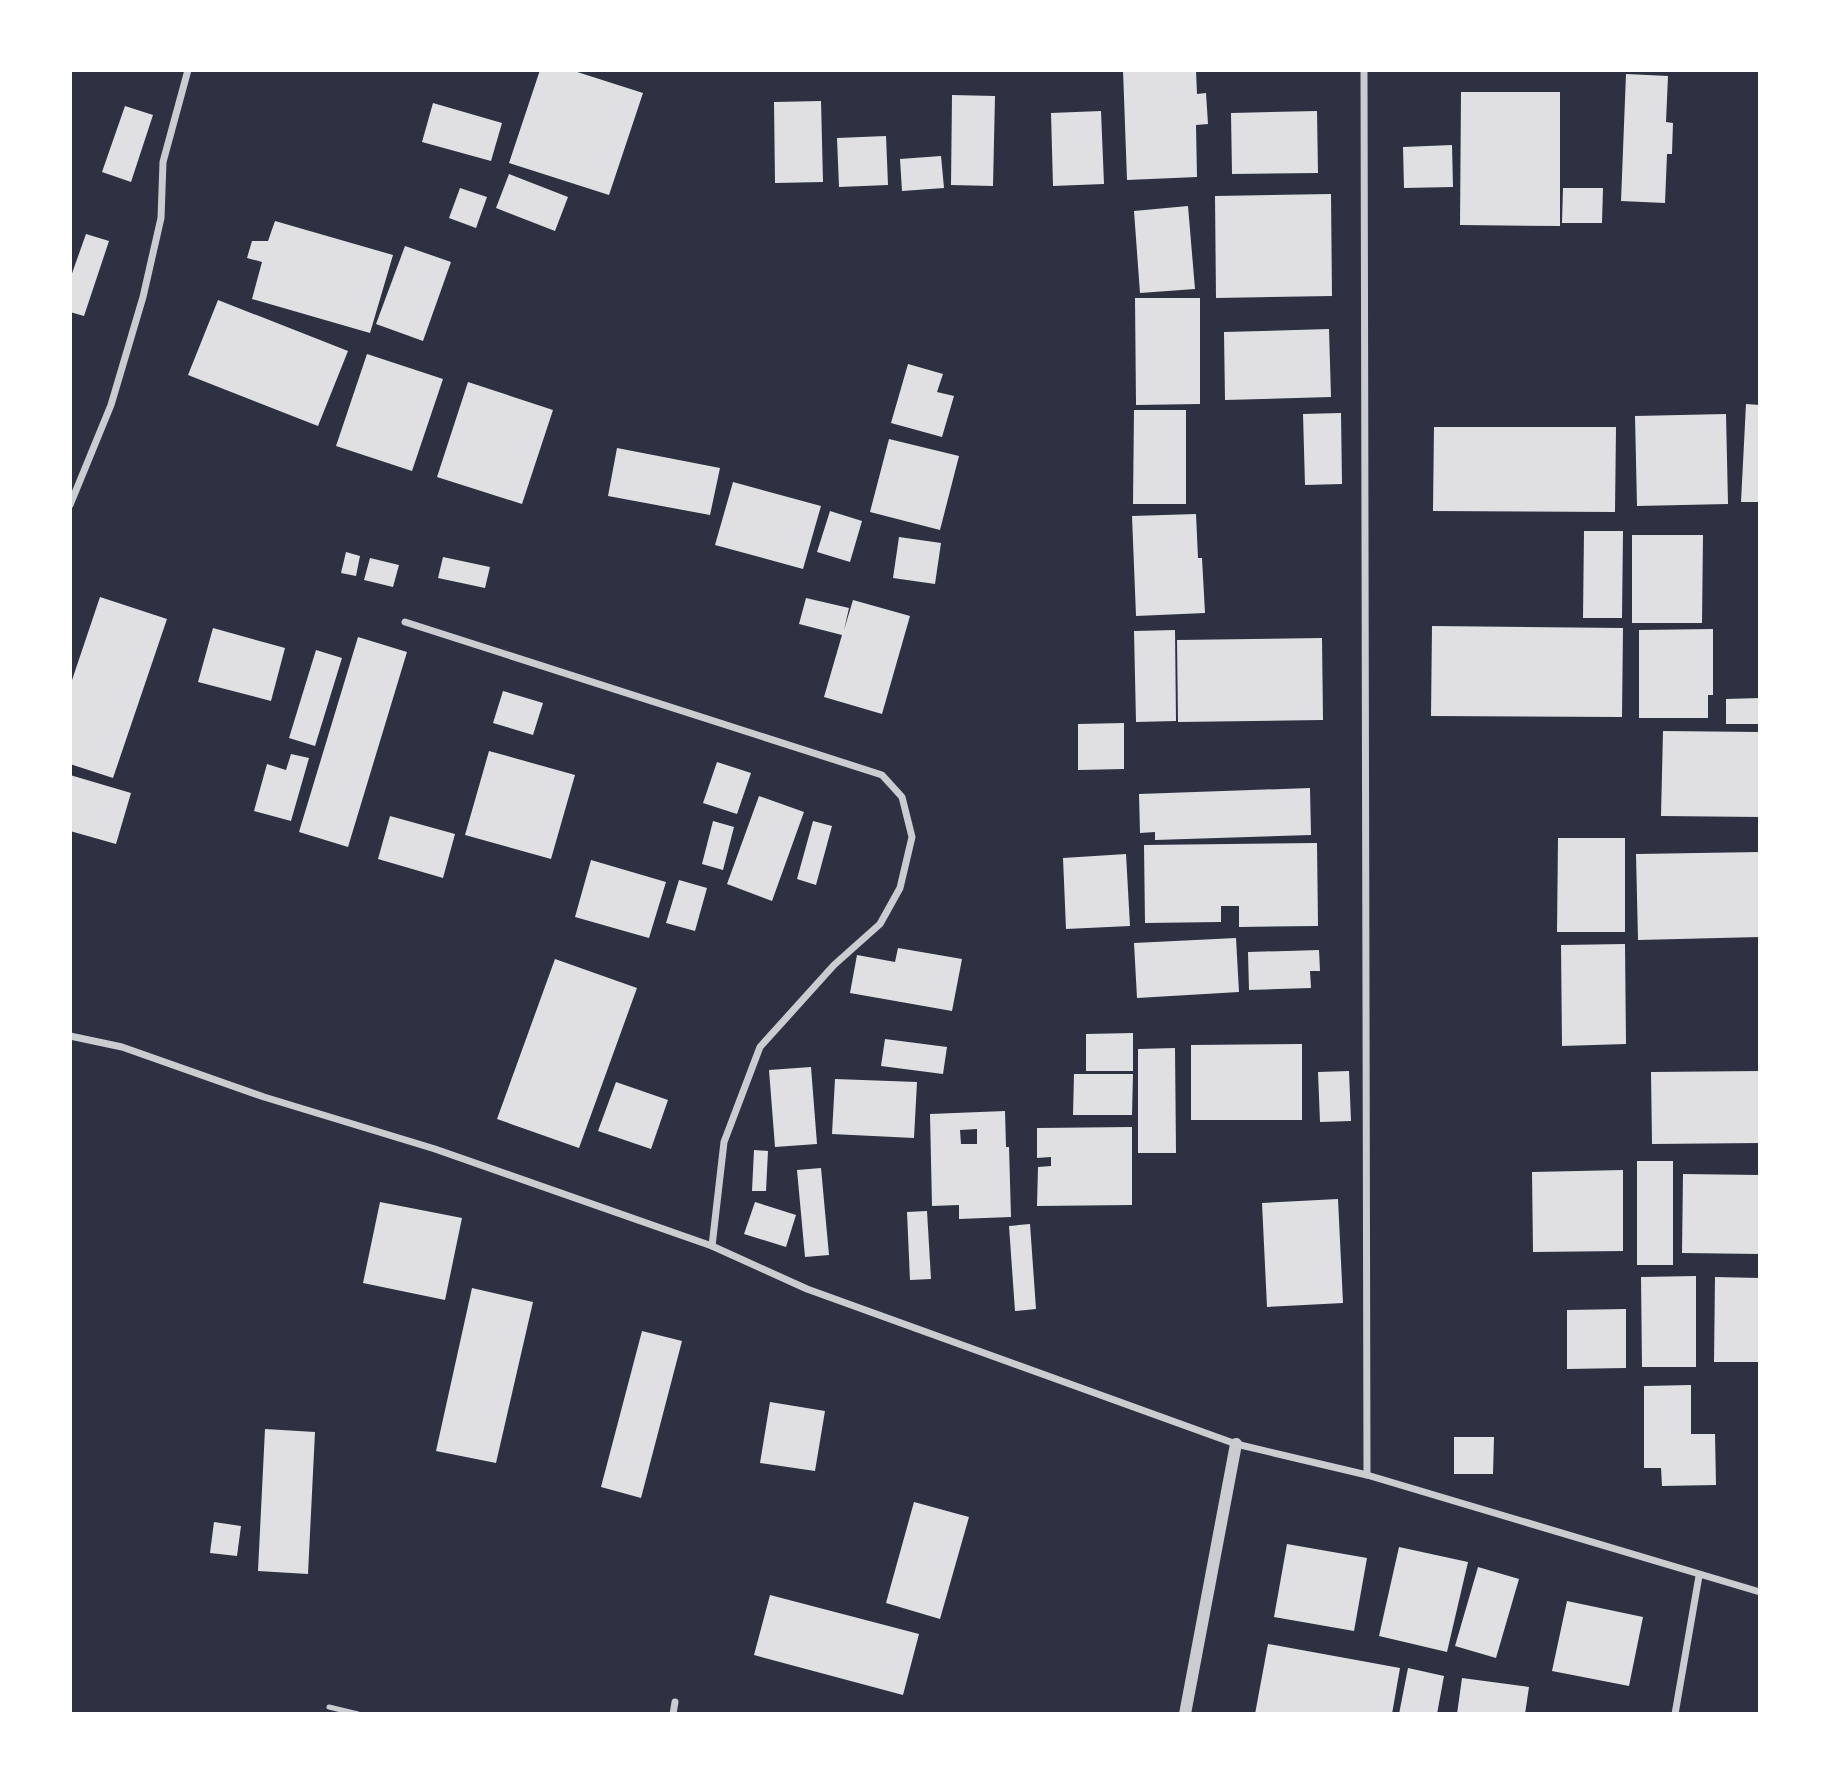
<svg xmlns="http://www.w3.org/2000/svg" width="1830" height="1784" font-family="Montserrat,sans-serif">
<rect width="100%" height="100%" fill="#2d3142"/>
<g fill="#e0e0e3" fill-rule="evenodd">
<path d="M540,70H571L643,93L609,195L509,163Z"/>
<path d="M1123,70H1196L1197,94L1206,93L1208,124L1196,125L1197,177L1127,180Z"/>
<path d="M1626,74L1668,76L1666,122L1673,123L1672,154H1667L1665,203L1621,201Z"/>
<path d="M1461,92H1560V226L1460,225Z"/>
<path d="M952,95L995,96L993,186L951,185Z"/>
<path d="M821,101L823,182L775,183L774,102Z"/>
<path d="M433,103L502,123L491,161L422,142Z"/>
<path d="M125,106L153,115L131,182L102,172Z"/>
<path d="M1101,111L1104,184L1053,186L1051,113Z"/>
<path d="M1317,111L1318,173L1232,174L1231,113Z"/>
<path d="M886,136L888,185L839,187L837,138Z"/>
<path d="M1452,145L1453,187L1404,188L1403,147Z"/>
<path d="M941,156L944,188L902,191L900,159Z"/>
<path d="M509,174L568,197L555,231L496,208Z"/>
<path d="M460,188L487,197L476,228L449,218Z"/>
<path d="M1563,188H1603L1602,223H1562Z"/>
<path d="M1331,194L1332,296L1216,298L1215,196Z"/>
<path d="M1188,206L1195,289L1140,293L1134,211Z"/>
<path d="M275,221L393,255L370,333L252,299L262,262L247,258L252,241H268Z"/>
<path d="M86,234L109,241L84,316L70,312V279Z"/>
<path d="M405,246L451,262L423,341L376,324Z"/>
<path d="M1135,298H1200V404L1136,405Z"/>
<path d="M218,300L348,351L318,426L188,375Z"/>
<path d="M1329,329L1331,397L1225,400L1224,332Z"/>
<path d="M367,354L443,379L412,471L336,446Z"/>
<path d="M908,364L943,374L937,392L954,396L942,437L891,423Z"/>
<path d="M468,382L553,410L522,504L437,477Z"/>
<path d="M1746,404L1760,405V502H1741Z"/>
<path d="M1134,410H1186V504H1133Z"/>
<path d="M1341,413L1342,484L1305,485L1303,414Z"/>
<path d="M1726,414L1728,504L1637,506L1635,416Z"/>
<path d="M1434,427H1616L1615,512L1433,511Z"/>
<path d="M889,439L959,456L940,530L870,512Z"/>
<path d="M617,448L720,468L710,515L608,496Z"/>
<path d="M733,482L821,506L803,569L715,545Z"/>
<path d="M830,511L862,521L850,562L817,552Z"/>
<path d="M1196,514L1198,558H1202L1205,613L1136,616L1132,516Z"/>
<path d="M1584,531H1623L1622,618H1583Z"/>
<path d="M1632,535H1703L1702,623H1632Z"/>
<path d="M899,537L941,543L935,584L893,578Z"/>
<path d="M346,552L360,556L356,576L341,573Z"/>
<path d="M443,557L490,567L485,588L438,578Z"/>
<path d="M370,558L399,565L393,587L364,580Z"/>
<path d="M100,597L167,619L113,778L70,764V686Z"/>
<path d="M806,598L849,608L844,630L853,600L910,616L882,714L824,697L842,635L799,624Z"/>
<path d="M1432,626L1623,628L1622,717L1431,716Z"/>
<path d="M213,628L285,648L271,701L198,682Z"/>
<path d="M1713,629V695H1708V718H1639V630Z"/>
<path d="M1175,630L1176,721L1136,722L1134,631Z"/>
<path d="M358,637L407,652L348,847L299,832Z"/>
<path d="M1322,638L1323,720L1178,722L1177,640Z"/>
<path d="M316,650L342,658L315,746L289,738Z"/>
<path d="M503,691L543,703L533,735L493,723Z"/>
<path d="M1760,698V724H1726V699Z"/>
<path d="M1124,723V769L1078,770V724Z"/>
<path d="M1663,731L1760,732V817L1661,816Z"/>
<path d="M489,751L575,775L551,859L465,835Z"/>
<path d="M291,754L309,758L291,821L254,811L267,764L286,770Z"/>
<path d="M717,762L751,773L737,814L703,803Z"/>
<path d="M70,775L131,793L116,844L70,831Z"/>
<path d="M1310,788L1311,835L1155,840V832L1140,833L1139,794Z"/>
<path d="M759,796L804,812L772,901L727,884Z"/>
<path d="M390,816L455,834L443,878L378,859Z"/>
<path d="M713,821L734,827L723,870L702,864Z"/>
<path d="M813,821L832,826L816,885L797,879Z"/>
<path d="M1558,838H1625V932H1557Z"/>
<path d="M1317,843L1318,926L1239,927V906H1221V922L1145,923L1144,845Z"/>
<path d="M1760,852V937L1638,940L1636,854Z"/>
<path d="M1126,854L1130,926L1066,929L1063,858Z"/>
<path d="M591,860L666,882L649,938L575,917Z"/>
<path d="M679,880L707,888L695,931L666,923Z"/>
<path d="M1236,938L1239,992L1137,998L1134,943Z"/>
<path d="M1625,944L1626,1044L1562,1046L1561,945Z"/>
<path d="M898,948L962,959L952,1011L850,993L857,955L895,962Z"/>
<path d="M1319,950L1320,971H1310L1311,988L1249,990L1248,952Z"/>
<path d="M555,959L637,988L579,1148L497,1119Z"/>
<path d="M1133,1033V1071H1086V1034Z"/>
<path d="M885,1039L947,1047L943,1074L881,1066Z"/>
<path d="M1302,1044V1120H1191V1045Z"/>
<path d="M1175,1048L1176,1153H1138V1049Z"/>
<path d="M811,1067L817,1144L775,1147L769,1070Z"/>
<path d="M1349,1071L1351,1121L1320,1122L1318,1072Z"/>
<path d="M1760,1071V1143L1652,1144L1651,1072Z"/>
<path d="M1074,1074H1133L1132,1115H1073Z"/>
<path d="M835,1079L917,1082L914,1138L832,1134Z"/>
<path d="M616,1082L668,1100L651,1149L598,1131Z"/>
<path d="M1005,1111L1006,1147H1009L1011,1217L959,1219V1205L932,1206L930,1114ZM977,1129V1144H961L960,1130Z"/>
<path d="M1132,1127V1205L1037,1206L1038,1167L1051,1166V1157L1037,1158V1128Z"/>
<path d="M754,1150L768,1151L766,1191H752Z"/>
<rect x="1637" y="1161" width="36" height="104"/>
<path d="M821,1168L829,1255L805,1257L797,1170Z"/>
<path d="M1623,1170V1251L1533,1252L1532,1172Z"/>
<path d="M1683,1174L1760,1175V1254L1682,1253Z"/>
<path d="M1338,1199L1343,1303L1267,1307L1262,1203Z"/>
<path d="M380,1202L462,1218L445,1300L363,1283Z"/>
<path d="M755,1202L796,1215L786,1247L744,1234Z"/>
<path d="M927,1211L931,1279L910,1280L907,1212Z"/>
<path d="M1030,1224L1036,1309L1015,1311L1009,1226Z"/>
<path d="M1696,1276V1367H1642L1641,1277Z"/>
<path d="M1715,1277L1760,1278V1362H1714Z"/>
<path d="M472,1288L533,1302L496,1463L436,1451Z"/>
<path d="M1626,1309V1368L1567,1369V1310Z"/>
<path d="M642,1331L682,1341L641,1498L601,1487Z"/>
<path d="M1691,1385V1434H1715L1716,1485L1662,1486L1661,1468H1644V1386Z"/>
<path d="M770,1402L825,1411L815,1471L760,1463Z"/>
<path d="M265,1429L315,1432L308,1574L258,1571Z"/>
<path d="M1454,1437H1494L1493,1474H1454Z"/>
<path d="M914,1502L969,1517L940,1619L886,1603Z"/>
<path d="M214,1522L241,1526L237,1556L210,1553Z"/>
<path d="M1287,1544L1367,1558L1354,1631L1274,1617Z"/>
<path d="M1399,1547L1468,1562L1447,1652L1379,1636Z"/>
<path d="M1478,1567L1519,1579L1496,1658L1455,1646Z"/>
<path d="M770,1595L919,1634L903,1695L754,1655Z"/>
<path d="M1567,1601L1643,1617L1629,1686L1552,1671Z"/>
<path d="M1268,1644L1400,1668L1392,1714H1255Z"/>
<path d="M1408,1668L1444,1676L1437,1714H1399Z"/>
<path d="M1462,1678L1529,1687L1525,1714H1457Z"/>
</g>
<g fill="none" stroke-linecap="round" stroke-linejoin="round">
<path stroke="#caccd0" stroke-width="5" d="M329,1707L358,1714"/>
<g stroke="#caccd0" stroke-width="7">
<path d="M1364,70L1367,1475"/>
<path d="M70,505L111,405L143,297L161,218L163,162L188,70"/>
<path d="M405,622L882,775L902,797L912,837L900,888L880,924L834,965L760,1047L724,1142L712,1246"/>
<path d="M70,1036L122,1047L264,1097L435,1149L712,1246L807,1289L1236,1444L1367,1475L1760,1592"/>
<path d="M673,1714L675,1702"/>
<path d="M1675,1714L1699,1576"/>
</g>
<path stroke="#caccd0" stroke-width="12" d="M1185,1714L1236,1444"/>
</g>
<rect width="1830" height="1784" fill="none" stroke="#ffffff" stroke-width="144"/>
</svg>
